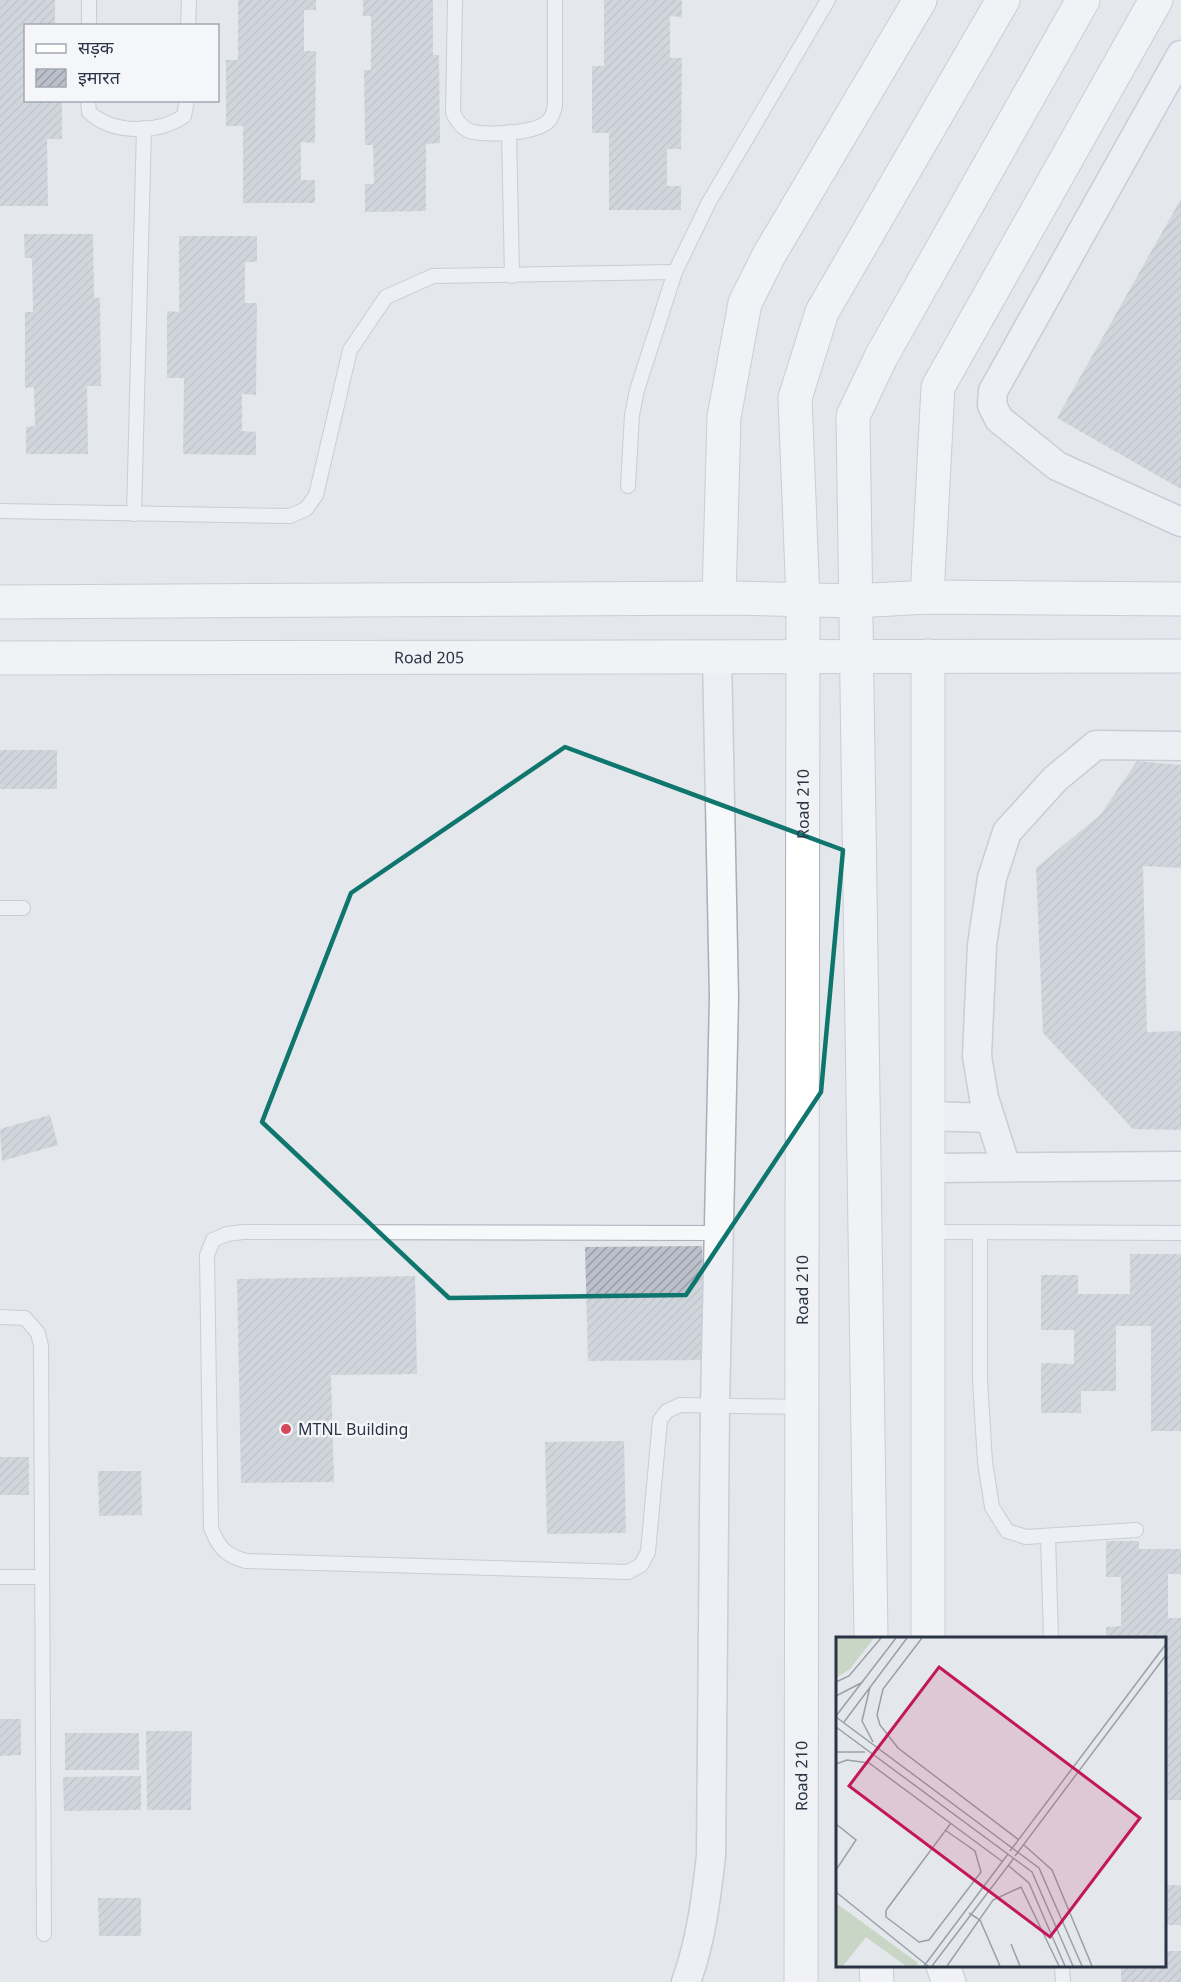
<svg xmlns="http://www.w3.org/2000/svg" width="1181" height="1982" font-family="'Noto Sans','Noto Sans Devanagari',sans-serif">
<defs>
<pattern id="building-hatch" width="6" height="6" patternUnits="userSpaceOnUse" patternTransform="scale(1.5)"><rect width="6" height="6" fill="#bbc0ca"/><path d="M-1 1l2-2M0 6l6-6M5 7l2-2" fill="none" stroke="#989da6"/></pattern>
</defs>
<rect width="100%" height="100%" fill="#e4e7ec"/>
<g fill="url(#building-hatch)">
<path d="M0,0H55V26H26V100H62V139H47L48,206H0Z"/>
<path d="M238,0H316V10H304V51H316L315,143L301,142V180H315V203H243V126H226V60H238Z"/>
<path d="M363,0H433V55H439L440,143L426,144V211L365,212V184H374L373,145H365L364,70H371V16H363Z"/>
<path d="M604,0H682V17L670,16V58H682L681,149H667V186H681V210H609V133H592V66H604Z"/>
<path d="M1181,199V489L1057,418Z"/>
<path d="M24,234H93L94,298H100L101,386H87L88,454H26V427L35,426L34,387L25,388V312H33L32,258H25Z"/>
<path d="M179,236H257V262H245V303H257L256,395L242,394V431L256,432V455L183,454L184,378H167V311L179,312Z"/>
<rect x="0" y="750" width="57" height="39"/>
<path d="M1137,761L1181,765V868L1143,866L1147,1032L1181,1031V1130L1133,1129L1043,1033L1036,868L1101,814Z"/>
<path d="M50,1115L58,1145L2,1161L0,1129Z"/>
<path d="M702,1246L705,1360L588,1361L585,1247Z"/>
<path d="M1130,1254H1181V1431H1151V1326H1116V1391H1081V1413H1041V1363L1074,1364V1330H1041V1275H1078V1294H1130Z"/>
<path d="M415,1276L417,1374L331,1375L334,1482L241,1483L237,1279Z"/>
<path d="M624,1441L626,1533L547,1534L545,1442Z"/>
<rect x="0" y="1457" width="29" height="38"/>
<path d="M98,1471H141L142,1515L99,1516Z"/>
<path d="M1106,1541H1139V1549H1181V1574H1168V1618H1181V1800H1164V1638H1106V1627L1121,1626V1577H1106Z"/>
<path d="M0,1719H21V1755L0,1756Z"/>
<path d="M146,1731H192L191,1810H147Z"/>
<rect x="65" y="1733" width="74" height="37"/>
<path d="M141,1776V1810L64,1811L63,1777Z"/>
<rect x="1164" y="1885" width="17" height="40"/>
<path d="M98,1898H141V1936H99Z"/>
<path d="M1164,1951H1181V1982H1121V1966H1164Z"/>
</g>
<g fill="none" stroke-linecap="round" stroke-linejoin="round">
<defs>
<g id="lane">
<path d="M455,0L453,113C457,121 463,130 473,132C489,135 540,134 550,119C553,116 554,109 555,106V0"/>
<path d="M89,26V0"/>
<path d="M188,26L189,0"/>
<path d="M88,100L89,112C112,134 158,134 184,116L187,100"/>
<path d="M509,132L512,276"/>
<path d="M628,486L632,415L637,390L675,272L709,202L828,0"/>
<path d="M0,511L290,516L306,509L316,495L350,350L386,297L433,276L675,272"/>
<path d="M134,514L144,128"/>
<path d="M0,908H23"/>
<path d="M928,1232L1181,1233"/>
<path d="M980,1232V1380L985,1462L992,1507L1007,1531L1026,1537L1136,1530"/>
<path d="M719,1233L243,1232L227,1234L213,1240L207,1255L211,1528C219,1548 225,1555 246,1561L628,1572L641,1565L648,1552L660,1420L667,1411L680,1405L802,1407"/>
<path d="M0,1317L25,1318L38,1333L41,1346L44,1934"/>
<path d="M1048,1536L1051,1638"/>
<path d="M0,1577H42"/>
<path d="M1062,1966L1063,1982"/>
</g>
<g id="street">
<path d="M1181,55L993,391L992,405L999,419L1057,466L1181,522"/>
<path d="M928,1116L990,1118"/>
<path d="M1006,1167L984,1098L977,1056L982,945L992,878L1007,832L1055,779L1096,745L1181,746"/>
<path d="M928,1168L1181,1166"/>
<path d="M686,1982C701,1941 706,1899 711,1856L715,1404L724,998L717,656"/>
</g>
<g id="secondary">
<path d="M927,597L938,387L1156,0"/>
<path d="M719,598L724,417L745,303L769,255L920,0"/>
<path d="M0,602L732,598L855,601L927,597L1181,599"/>
<path d="M928,656V1638"/>
<path id="s1" d="M0,658L1181,656"/>
<path d="M871,1638L853,416L881,357L1083,0"/>
<path d="M876,1966L877,1982"/>
<path d="M943,1966L949,1982"/>
<path id="s2" d="M801,1982L803,600L795,398L822,312L1003,0"/>
</g>
</defs>
<use href="#lane" stroke="#a9aeb7" stroke-width="16"/>
<use href="#street" stroke="#a9aeb7" stroke-width="31"/>
<use href="#secondary" stroke="#a9aeb7" stroke-width="35"/>
<use href="#lane" stroke="#f7f8fa" stroke-width="14"/>
<use href="#street" stroke="#f7f8fa" stroke-width="28"/>
<use href="#secondary" stroke="#fff" stroke-width="33"/>
</g>
<path d="M0 0H1181V1982H0ZM565,747L843,850L821,1092L686,1295L449,1298L262,1122L351,893Z" fill="#e4e7ec" fill-opacity=".55" fill-rule="evenodd"/>
<path fill="none" stroke="#0f766e" stroke-width="4.5" stroke-linejoin="round" d="M565,747L843,850L821,1092L686,1295L449,1298L262,1122L351,893Z"/>
<circle fill="#d1495b" stroke="#f4f6f9" stroke-width="2" cx="286" cy="1429" r="6"/>
<g text-anchor="middle" dominant-baseline="central" stroke-width="5" stroke-linejoin="round" paint-order="stroke">
<g font-size="16" fill="#2b3445" stroke="#f4f6f9">
<text stroke="none"><textPath href="#s1" startOffset="429">Road 205</textPath></text>
<text stroke="none"><textPath href="#s2" startOffset="1178">Road 210</textPath></text>
<text stroke="none"><textPath href="#s2" startOffset="692">Road 210</textPath></text>
<text stroke="none"><textPath href="#s2" startOffset="206">Road 210</textPath></text>
</g>
<g font-size="16" fill="#2b3445" stroke="#f4f6f9" text-anchor="start">
<text x="298" y="1429">MTNL Building</text>
</g>
</g>
<g transform="translate(836 1637)">
<rect width="330" height="330" fill="#e4e7ec"/>
<path d="M0,1H38L14,32L0,41ZM0,266L82,326L80,329H70L30,300L7,329H0Z" fill="#c9d6c5"/>
<path fill="none" stroke="#9a9fa9" stroke-width="1.5" d="M86,1L47,52L41,78L44,88L62,111L183,203M0,45L13,39L45,1M34,50L26,84L37,105M0,59L27,45M0,79L60,1M0,80L203,231L246,329M8,85L71,1M0,90L196,235L237,329M0,115H29M0,127L11,123L33,126L167,225M0,187L20,203L0,233M109,193L139,214L145,235L93,303L83,305L50,280V274L51,272L115,186M188,208L216,233L256,329M174,214L330,7M179,219L330,18M173,229L193,246L229,329M0,255L92,329M133,276L144,283L164,329M175,307L184,329M88,329L172,217M96,329L178,221M111,329L157,263L185,250L223,329"/>
<path fill="#c2185b" fill-opacity="0.15" stroke="#c2185b" stroke-width="3" d="M103,30L304,181L214,300L13,149Z"/>
<rect width="330" height="330" fill="none" stroke="#2b3445" stroke-width="3"/>
</g>
<rect x="24" y="24" width="195" height="78" fill="#f4f6f9" stroke="#a4a8b1" stroke-width="1.5"/>
<rect x="36" y="44" width="30" height="9" fill="#ffffff" stroke="#a4a8b1" stroke-width="1.5"/>
<text x="78" y="54" font-size="18" fill="#2b3445">सड़क</text>
<rect x="36" y="69" width="30" height="18" fill="url(#building-hatch)" stroke="#a4a8b1" stroke-width="1.5"/>
<text x="78" y="84" font-size="18" fill="#2b3445">इमारत</text>
</svg>
